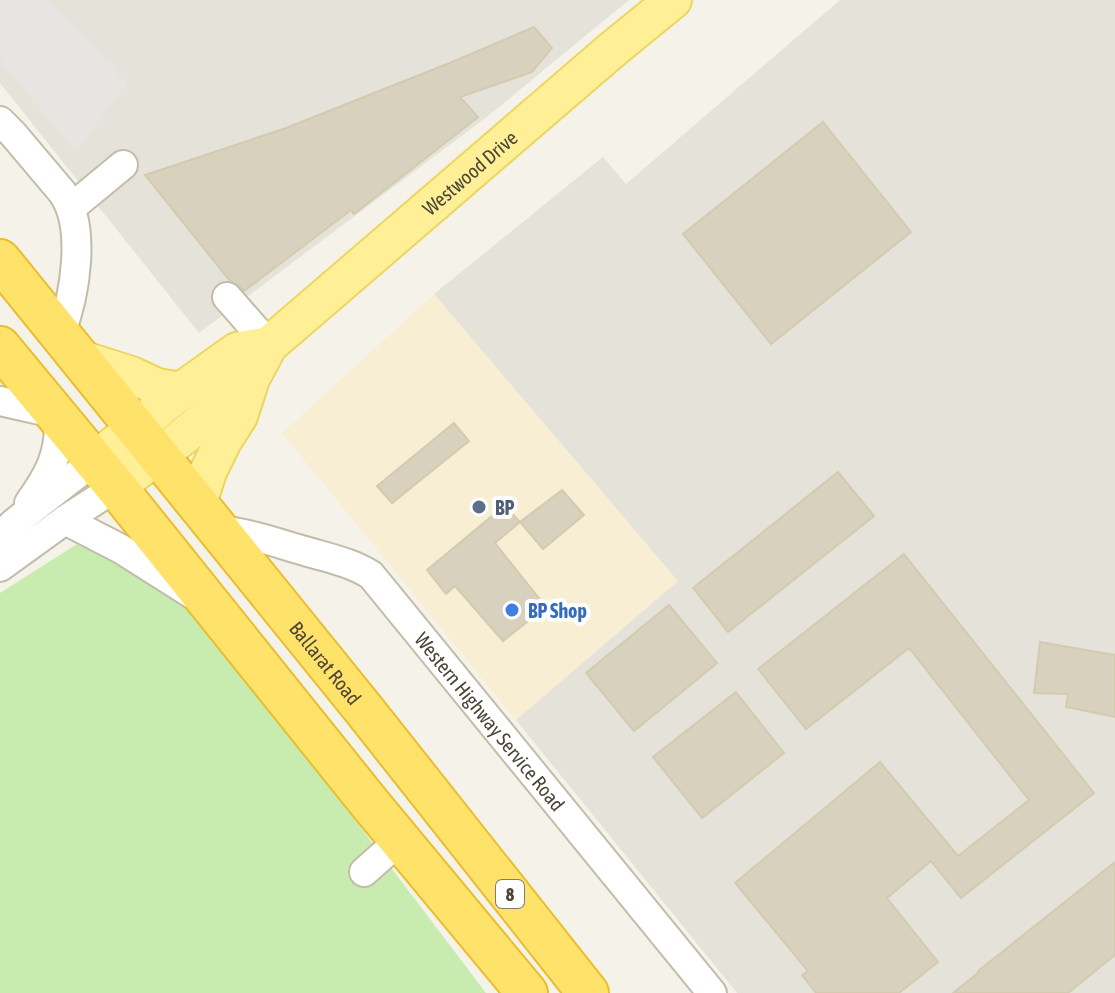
<svg xmlns="http://www.w3.org/2000/svg" width="1115" height="993" font-family="'Asap Condensed',sans-serif">
<rect width="100%" height="100%" fill="#f5f3e9"/>
<path fill="#f8eed3" d="M434,294L678,581L516,720L282,433Z"/>
<g fill="#e5e2da">
<path d="M0,0H629L488,116L199,333L0,83Z"/>
<path d="M840,0H1115V993H737L516,720L678,581L434,294L603,157L626,184Z"/>
</g>
<path fill="#c8ecaf" d="M77,544L96,545L198,613L486,993H0V593Z"/>
<path fill="#e7e5e1" d="M0,0H48L127,83L76,153L0,60Z"/>
<g fill="#d8d1bd" stroke="#d3cbb0" stroke-width="2">
<path d="M534,27L552,48L532,72L460,97L478,117L354,214L351,210L244,291L239,285L230,281L145,175L286,128L452,62Z"/>
<path d="M823,122L911,232L771,344L683,234Z"/>
<path d="M454,423L469,441L392,503L377,486Z"/>
<path d="M838,472L874,516L728,632L693,588Z"/>
<path d="M562,490L584,515L543,549L520,522Z"/>
<path d="M504,506L520,522L495,543L546,607L503,641L455,586L446,594L427,570Z"/>
<path d="M904,554L1094,793L961,898L931,861L887,898L938,962L899,993H816L802,975L808,971L735,883L880,762L958,856L1029,800L909,648L806,729L758,669Z"/>
<path d="M669,605L717,663L634,731L586,673Z"/>
<path d="M1040,642L1115,655V717L1066,707L1068,694L1034,693Z"/>
<path d="M736,692L784,753L702,818L653,757Z"/>
<path d="M1115,862V955L1068,993H953L979,972L978,971Z"/>
</g>
<g fill="none" stroke-linecap="round" stroke-linejoin="round">
<defs>
<g id="minor">
<path d="M0,121L13,134L62,192C87,226 75,297 60,334"/>
<path d="M71,208L123,165"/>
<path d="M227,297L269,345"/>
<path d="M0,401L53,413"/>
<path d="M29,503C49,475 60,455 59,420"/>
<path d="M65,520L121,549L192,594"/>
<path id="s1" d="M219,530C249,533 277,543 305,551C328,558 351,562 371,575L712,993"/>
<path d="M0,537L14,523L94,461"/>
<path d="M0,567L65,520L116,487"/>
<path d="M364,872L400,840"/>
</g>
<g id="major">
<path d="M81,359L131,375L157,387L181,391"/>
<path d="M94,461L181,391L237,351L269,345"/>
<path id="s2" d="M116,487L184,436L251,379L269,345L613,49L673,0"/>
<path d="M198,503L208,472L223,441L239,416L249,385"/>
</g>
<g id="highway">
<path id="s3" d="M0,260L365,711L588,993"/>
<path d="M0,347L116,487L371,805L527,993"/>
</g>
</defs>
<use href="#minor" stroke="#c2bdab" stroke-width="32"/>
<use href="#major" stroke="#ecd660" stroke-width="40"/>
<use href="#highway" stroke="#e8be30" stroke-width="44"/>
<use href="#minor" stroke="#fff" stroke-width="28"/>
<use href="#major" stroke="#fff098" stroke-width="36"/>
<use href="#highway" stroke="#ffe26a" stroke-width="40"/>
</g>
<circle fill="#5c6f8a" stroke="#fff" stroke-width="3" cx="479" cy="507" r="8"/>
<circle fill="#3f7fe0" stroke="#fff" stroke-width="3" cx="512" cy="610" r="8"/>
<g text-anchor="middle" dominant-baseline="central" stroke-width="8" stroke-linejoin="round" paint-order="stroke">
<rect fill="#fff" stroke="#807d73" stroke-width="2" x="496" y="880" width="28" height="28" rx="6"/>
<g font-size="18" font-weight="bold" fill="#4a4537">
<text x="510" y="894">8</text>
</g>
<g font-size="20" fill="#4a4537" stroke="#fff">
<text stroke="none"><textPath href="#s2" startOffset="476">Westwood Drive</textPath></text>
<text stroke="none"><textPath href="#s3" startOffset="518">Ballarat Road</textPath></text>
<text stroke="none"><textPath href="#s1" startOffset="348">Western Highway Service Road</textPath></text>
</g>
<g font-size="20" font-weight="bold" fill="#4e5e75" stroke="#fff" text-anchor="start">
<text x="495" y="507">BP</text>
</g>
<g font-size="20" font-weight="bold" fill="#366cbe" stroke="#fff" text-anchor="start">
<text x="528" y="610">BP Shop</text>
</g>
</g>
</svg>
